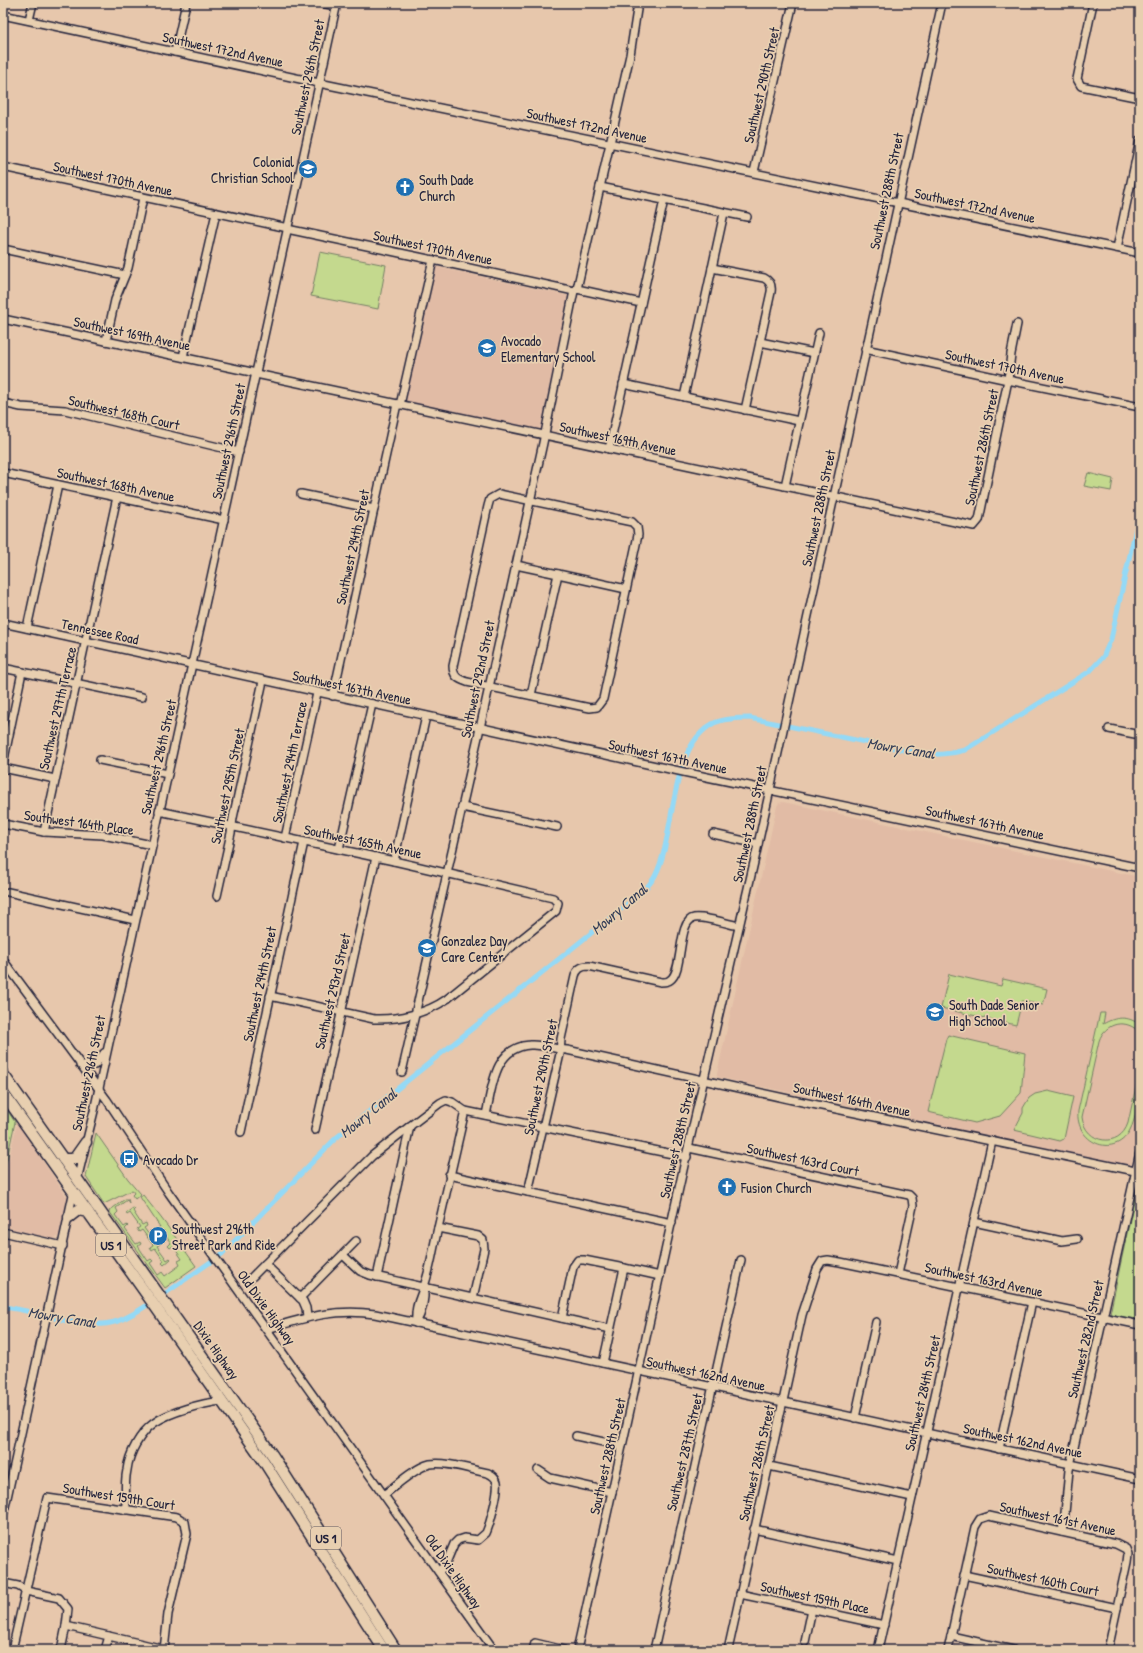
<svg xmlns="http://www.w3.org/2000/svg" width="1143" height="1653" font-family="'Patrick Hand',sans-serif">
<rect width="100%" height="100%" fill="#e7c7ac"/>
<filter id="ink" filterUnits="userSpaceOnUse"><feTurbulence type="fractalNoise" baseFrequency=".025" numOctaves="2"/><feDisplacementMap in="SourceGraphic" scale="8" xChannelSelector="R" yChannelSelector="G"/><feConvolveMatrix kernelMatrix="1 2 1 2 8 2 1 2 1" color-interpolation-filters="sRGB"/></filter>
<g filter="url(#ink)">
<g fill="#e1bba5">
<path d="M436,267L569,296L540,429L406,401Z"/>
<path d="M783,802L1140,877V1125L1131,1164L1127,1165L717,1077V1074L777,806L779,803Z"/>
<path d="M17,1123L67,1197L61,1234L54,1239L3,1226V1186Z"/>
</g>
<g fill="#c4d98e" stroke="#737e64">
<path d="M320,252L386,265L378,309L311,296Z"/>
<path d="M1088,473L1113,479L1111,491L1084,486Z"/>
<path d="M949,974L1001,986L1003,979L1047,989L1043,1005L1022,1001L1016,1025L941,1008Z"/>
<path d="M1100,1013H1105L1103,1024C1115,1017 1128,1015 1140,1025V1033C1127,1018 1105,1022 1099,1041L1082,1117C1085,1144 1120,1149 1128,1123L1140,1068C1140,1086 1138,1117 1129,1132C1113,1159 1075,1142 1078,1111Z"/>
<path d="M948,1035L1025,1053L1021,1093L1000,1116L975,1123L928,1112L946,1039Z"/>
<path d="M1048,1091L1073,1097L1064,1139L1060,1141L1014,1130L1023,1113V1108L1029,1098L1035,1094Z"/>
<path d="M3,1104L15,1122L3,1178Z"/>
<path d="M96,1133L128,1179L141,1194L135,1199L132,1195L134,1193L132,1190L104,1204L86,1177Z"/>
<path d="M1139,1177L1140,1178V1320L1110,1314Z"/>
<path d="M143,1195C162,1218 179,1242 196,1266L165,1288L109,1211L125,1199H128L129,1203L127,1200L116,1208L118,1212L115,1215L124,1227L127,1225L128,1226L125,1229L136,1244L140,1242L141,1244L138,1246L148,1261L151,1259L153,1261L150,1263L158,1275L162,1272L165,1276L180,1265L178,1261L182,1259L173,1246L170,1248L168,1246L171,1243L161,1230L158,1232L156,1229L160,1227L140,1197Z"/>
<path d="M133,1208L135,1209L133,1211L142,1225L146,1223L147,1226L144,1228L155,1243L159,1241L160,1244L157,1246L167,1260L170,1258L171,1259L164,1265L162,1263L164,1261L155,1248L152,1250L150,1247L153,1245L142,1230L139,1232L137,1229L140,1227L130,1213L127,1215L126,1213Z"/>
</g>
<g fill="none" stroke-linecap="round" stroke-linejoin="round">
<g stroke="#94d9f6" stroke-width="5">
<path d="M160,1297L222,1254L336,1138L641,893C646,888 652,882 655,876C677,834 667,748 714,723C725,718 739,718 750,718L918,753C935,755 948,755 965,750L1090,671L1103,657L1111,639L1140,510"/>
<path d="M3,1307C40,1310 81,1333 118,1321C131,1316 142,1309 153,1301"/>
</g>
<defs>
<g id="minor">
<path d="M321,3L336,6"/>
<path d="M1093,3L1077,79L1081,86L1140,98"/>
<path d="M3,15L319,83L1140,253"/>
<path d="M29,20L33,3"/>
<path d="M175,52L186,3"/>
<path d="M3,167L288,228"/>
<path d="M754,172L793,3"/>
<path d="M600,187L747,217"/>
<path d="M287,229L433,260L574,291L577,289L641,303"/>
<path d="M1117,248L1140,140"/>
<path d="M3,249L125,275"/>
<path d="M712,268L764,278C770,281 772,286 771,292L745,410"/>
<path d="M577,289L630,55L638,3"/>
<path d="M3,319L256,373"/>
<path d="M106,341L115,300L128,268L143,198"/>
<path d="M760,342L814,353"/>
<path d="M865,349L1008,380L1140,407"/>
<path d="M183,357L216,213"/>
<path d="M256,374L974,526L979,520L1008,380L1011,354L1017,324"/>
<path d="M623,384L799,421"/>
<path d="M684,397L724,213"/>
<path d="M3,403L21,407L65,410L239,452"/>
<path d="M400,405L433,260"/>
<path d="M609,449L664,200"/>
<path d="M3,473L224,520"/>
<path d="M785,486L819,333"/>
<path d="M301,494L374,509"/>
<path d="M499,494L632,522L637,527L638,535L603,699L597,707L590,708L467,682C458,679 453,676 453,666L488,506L490,499Z"/>
<path d="M516,565L558,574"/>
<path d="M3,623L688,773L1140,868"/>
<path d="M27,628L58,485"/>
<path d="M3,668L142,697"/>
<path d="M531,695L558,574L626,589"/>
<path d="M333,696L397,404"/>
<path d="M1109,729L1140,735"/>
<path d="M100,760L168,774"/>
<path d="M3,764L22,672"/>
<path d="M3,768L55,779"/>
<path d="M462,807L557,827"/>
<path d="M159,811L394,861L553,898L558,903L556,911L447,999C427,1013 399,1020 374,1019L270,996"/>
<path d="M3,824L44,832L103,835L152,845"/>
<path d="M44,832L117,497"/>
<path d="M713,834L758,844"/>
<path d="M285,838L317,693"/>
<path d="M339,849L372,704"/>
<path d="M394,861L426,716"/>
<path d="M8,892L135,920"/>
<path d="M217,896L231,833L233,818L263,681"/>
<path d="M3,960L107,1100L169,1193L494,1650"/>
<path d="M80,1065H95L104,1053"/>
<path d="M402,1072L478,737L543,443L574,291"/>
<path d="M465,1111L687,1157"/>
<path d="M486,1115C492,1088 494,1047 530,1045C542,1044 555,1049 567,1050L793,1100L1140,1172"/>
<path d="M315,1130L376,857"/>
<path d="M241,1132L304,842"/>
<path d="M689,1148L909,1195L912,1198L913,1206L898,1274"/>
<path d="M449,1175L672,1223"/>
<path d="M77,1180L94,1111L337,3"/>
<path d="M528,1192L560,1054L561,1039L575,976C577,969 581,966 589,966L661,982C664,982 668,982 670,980C684,971 677,921 694,918C703,916 729,924 739,926"/>
<path d="M974,1222L1062,1241L1077,1239"/>
<path d="M3,1232L63,1246"/>
<path d="M343,1255L360,1271L370,1275L610,1329"/>
<path d="M265,1264L303,1301L306,1308L307,1317"/>
<path d="M377,1277L410,1126L440,1103L446,1100L452,1102L465,1111L438,1228"/>
<path d="M250,1279L372,1156L410,1126"/>
<path d="M300,1298L356,1241"/>
<path d="M562,1318L573,1267L578,1260H584L624,1268"/>
<path d="M416,1323C415,1305 419,1302 424,1286C431,1268 433,1247 438,1228L478,1236L483,1240L484,1249L473,1298"/>
<path d="M416,1323C423,1311 425,1301 424,1287"/>
<path d="M267,1329C305,1318 334,1308 375,1314L1140,1479"/>
<path d="M603,1363L624,1268L660,1276"/>
<path d="M855,1418L876,1322"/>
<path d="M576,1436L622,1446"/>
<path d="M999,1449L1032,1302"/>
<path d="M769,1466L912,1497"/>
<path d="M538,1470L550,1478L612,1492"/>
<path d="M384,1495C396,1485 416,1467 430,1464C446,1461 472,1470 488,1473C492,1475 496,1477 497,1482C499,1491 490,1524 486,1533L478,1540L464,1538L458,1540L454,1544L446,1563L439,1572"/>
<path d="M126,1510C126,1497 124,1483 127,1470C129,1453 140,1433 154,1423C169,1412 203,1403 222,1401"/>
<path d="M3,1516L74,1190"/>
<path d="M754,1529L898,1561"/>
<path d="M1062,1532L1065,1513L1069,1470L1140,1152"/>
<path d="M964,1575L1117,1608"/>
<path d="M3,1583L18,1586L26,1591L59,1598L68,1609L66,1626L61,1650"/>
<path d="M740,1594L884,1625"/>
<path d="M66,1626L164,1649"/>
<path d="M951,1636L1013,1650"/>
<path d="M805,1642L812,1609"/>
<path d="M12,1650L47,1498L177,1517L185,1522L187,1534L168,1614L164,1650"/>
<path d="M105,1650L109,1636"/>
<path d="M533,1650L535,1643L564,1650"/>
<path d="M577,1650L685,1161L755,858L942,3"/>
<path d="M654,1650L741,1260"/>
<path d="M728,1650L802,1315L817,1269L822,1261L828,1260L840,1262L1140,1325"/>
<path d="M878,1650L992,1141"/>
<path d="M948,1650L975,1527L980,1519L989,1516L1116,1544L1126,1549L1128,1554L1127,1562L1108,1650"/>
</g>
<g id="highway">
<path d="M3,1074L273,1456L396,1650"/>
<path d="M3,1093L157,1309L263,1460L384,1650"/>
<path d="M63,1159H74L86,1142"/>
<path d="M69,1217L78,1210L88,1212"/>
</g>
</defs>
<use href="#minor" stroke="#22223b" stroke-width="10"/>
<use href="#highway" stroke="#22223b" stroke-width="13"/>
<use href="#minor" stroke="#e8cfb0" stroke-width="7"/>
<use href="#highway" stroke="#e8cfb0" stroke-width="10"/>
</g>
</g>
<defs>
<symbol id="school-disc" viewBox="-11 -11 22 22"><circle r="9.5" fill="#1f6fb2" stroke="#e8cfb0"/><path d="M0-5L7-2L0 1L-7-2ZM-4 1L0 2.5L4 1V4Q0 6-4 4Z" fill="#fff"/></symbol>
<symbol id="church-disc" viewBox="-11 -11 22 22"><circle r="9.5" fill="#1f6fb2" stroke="#e8cfb0"/><path d="M-1.2-6h2.4v3.5h3.3v2.4h-3.3V6h-2.4V-.1h-3.3v-2.4h3.3Z" fill="#fff"/></symbol>
<symbol id="bus-disc" viewBox="-11 -11 22 22"><circle r="9.5" fill="#1f6fb2" stroke="#e8cfb0"/><path d="M-5-6H5V4H4V6H2V4H-2V6H-4V4H-5ZM-3.5-4V0h7V-4ZM-3.5 1.2v1.5H-2V1.2ZM2 1.2v1.5H3.5V1.2Z" fill="#fff"/></symbol>
<symbol id="parking-disc" viewBox="-11 -11 22 22"><circle r="9.5" fill="#1f6fb2" stroke="#e8cfb0"/><path d="M-3.5-5.5H1a3.5 3.5 0 0 1 0 7H-1V5.5H-3.5ZM-1-3.4V-.6H.8a1.4 1.4 0 0 0 0-2.8Z" fill="#fff"/></symbol>
</defs>
<g fill-rule="evenodd">
<use href="#school-disc" x="297" y="158" width="22" height="22"/>
<use href="#church-disc" x="394" y="176" width="22" height="22"/>
<use href="#school-disc" x="476" y="337" width="22" height="22"/>
<use href="#school-disc" x="416" y="937" width="22" height="22"/>
<use href="#school-disc" x="924" y="1001" width="22" height="22"/>
<use href="#bus-disc" x="118" y="1148" width="22" height="22"/>
<use href="#church-disc" x="716" y="1176" width="22" height="22"/>
<use href="#parking-disc" x="147" y="1225" width="22" height="22"/>
</g>
<g text-anchor="middle" dominant-baseline="central" stroke-width="3.5" stroke-linejoin="round" paint-order="stroke">
<g fill="#e8cfb0" stroke="#5d565e" stroke-width="1">
<rect x="96" y="1234" width="30" height="22" rx="3"/>
<rect x="311" y="1527" width="30" height="22" rx="3"/>
</g>
<g font-size="13" font-weight="bold" fill="#22223b">
<text x="111" y="1245">US 1</text>
<text x="326" y="1538">US 1</text>
</g>
<g font-size="14" fill="#22223b" stroke="#e8cfb0">
<text transform="translate(223 49) rotate(12)">Southwest 172nd Avenue</text>
<text transform="translate(307 77) rotate(-78)">Southwest 296th Street</text>
<text transform="translate(761 85) rotate(-77)">Southwest 290th Street</text>
<text transform="translate(587 125) rotate(12)">Southwest 172nd Avenue</text>
<text transform="translate(113 178) rotate(12)">Southwest 170th Avenue</text>
<text transform="translate(886 191) rotate(-78)">Southwest 288th Street</text>
<text transform="translate(975 205) rotate(12)">Southwest 172nd Avenue</text>
<text transform="translate(433 247) rotate(12)">Southwest 170th Avenue</text>
<text transform="translate(132 333) rotate(12)">Southwest 169th Avenue</text>
<text transform="translate(1005 366) rotate(12)">Southwest 170th Avenue</text>
<text transform="translate(124 412) rotate(13)">Southwest 168th Court</text>
<text transform="translate(618 438) rotate(12)">Southwest 169th Avenue</text>
<text transform="translate(228 441) rotate(-78)">Southwest 296th Street</text>
<text transform="translate(981 447) rotate(-78)">Southwest 286th Street</text>
<text transform="translate(116 484) rotate(12)">Southwest 168th Avenue</text>
<text transform="translate(818 508) rotate(-78)">Southwest 288th Street</text>
<text transform="translate(352 547) rotate(-78)">Southwest 294th Street</text>
<text transform="translate(100 631) rotate(12)">Tennessee Road</text>
<text transform="translate(477 679) rotate(-78)">Southwest 292nd Street</text>
<text transform="translate(352 687) rotate(12)">Southwest 167th Avenue</text>
<text transform="translate(57 708) rotate(-77)">Southwest 297th Terrace</text>
<text transform="translate(668 756) rotate(12)">Southwest 167th Avenue</text>
<text transform="translate(158 757) rotate(-77)">Southwest 296th Street</text>
<text transform="translate(289 762) rotate(-78)">Southwest 294th Terrace</text>
<text transform="translate(227 786) rotate(-78)">Southwest 295th Street</text>
<text transform="translate(79 822) rotate(8)">Southwest 164th Place</text>
<text transform="translate(985 822) rotate(12)">Southwest 167th Avenue</text>
<text transform="translate(749 824) rotate(-78)">Southwest 288th Street</text>
<text transform="translate(363 841) rotate(12)">Southwest 165th Avenue</text>
<text transform="translate(259 984) rotate(-78)">Southwest 294th Street</text>
<text transform="translate(332 991) rotate(-77)">Southwest 293rd Street</text>
<text transform="translate(88 1073) rotate(-78)">Southwest 296th Street</text>
<text transform="translate(540 1077) rotate(-78)">Southwest 290th Street</text>
<text transform="translate(852 1099) rotate(12)">Southwest 164th Avenue</text>
<text transform="translate(677 1140) rotate(-77)">Southwest 288th Street</text>
<text transform="translate(803 1159) rotate(12)">Southwest 163rd Court</text>
<text transform="translate(984 1279) rotate(12)">Southwest 163rd Avenue</text>
<text transform="translate(267 1307) rotate(54)">Old Dixie Highway</text>
<text transform="translate(1085 1339) rotate(-77)">Southwest 282nd Street</text>
<text transform="translate(217 1350) rotate(55)">Dixie Highway</text>
<text transform="translate(706 1373) rotate(12)">Southwest 162nd Avenue</text>
<text transform="translate(922 1393) rotate(-77)">Southwest 284th Street</text>
<text transform="translate(1023 1440) rotate(12)">Southwest 162nd Avenue</text>
<text transform="translate(684 1452) rotate(-77)">Southwest 287th Street</text>
<text transform="translate(607 1456) rotate(-77)">Southwest 288th Street</text>
<text transform="translate(756 1463) rotate(-77)">Southwest 286th Street</text>
<text transform="translate(119 1496) rotate(9)">Southwest 159th Court</text>
<text transform="translate(1058 1518) rotate(12)">Southwest 161st Avenue</text>
<text transform="translate(454 1571) rotate(55)">Old Dixie Highway</text>
<text transform="translate(1043 1579) rotate(12)">Southwest 160th Court</text>
<text transform="translate(815 1597) rotate(12)">Southwest 159th Place</text>
</g>
<g font-size="14" fill="#22223b" stroke="#e8cfb0" text-anchor="start">
<text x="294" y="161" text-anchor="end">Colonial<tspan x="294" dy="16">Christian School</tspan></text>
<text x="419" y="179">South Dade<tspan x="419" dy="16">Church</tspan></text>
<text x="501" y="340">Avocado<tspan x="501" dy="16">Elementary School</tspan></text>
<text x="441" y="940">Gonzalez Day<tspan x="441" dy="16">Care Center</tspan></text>
<text x="949" y="1004">South Dade Senior<tspan x="949" dy="16">High School</tspan></text>
<text x="143" y="1159">Avocado Dr</text>
<text x="741" y="1187">Fusion Church</text>
<text x="172" y="1228">Southwest 296th<tspan x="172" dy="16">Street Park and Ride</tspan></text>
</g>
<g font-size="15" font-style="italic" fill="#333d57" stroke="#e8cfb0">
<text transform="translate(901 748) rotate(9)">Mowry Canal</text>
<text transform="translate(619 909) rotate(-41)">Mowry Canal</text>
<text transform="translate(368 1113) rotate(-39)">Mowry Canal</text>
<text transform="translate(62 1317) rotate(9)">Mowry Canal</text>
</g>
</g>
<rect width="1143" height="1653" fill="none" stroke="#e8cfb0" stroke-width="16"/>
<rect x="8" y="8" width="1127" height="1637" fill="none" stroke="#22223b" stroke-width="1.5" filter="url(#ink)"/>
</svg>
